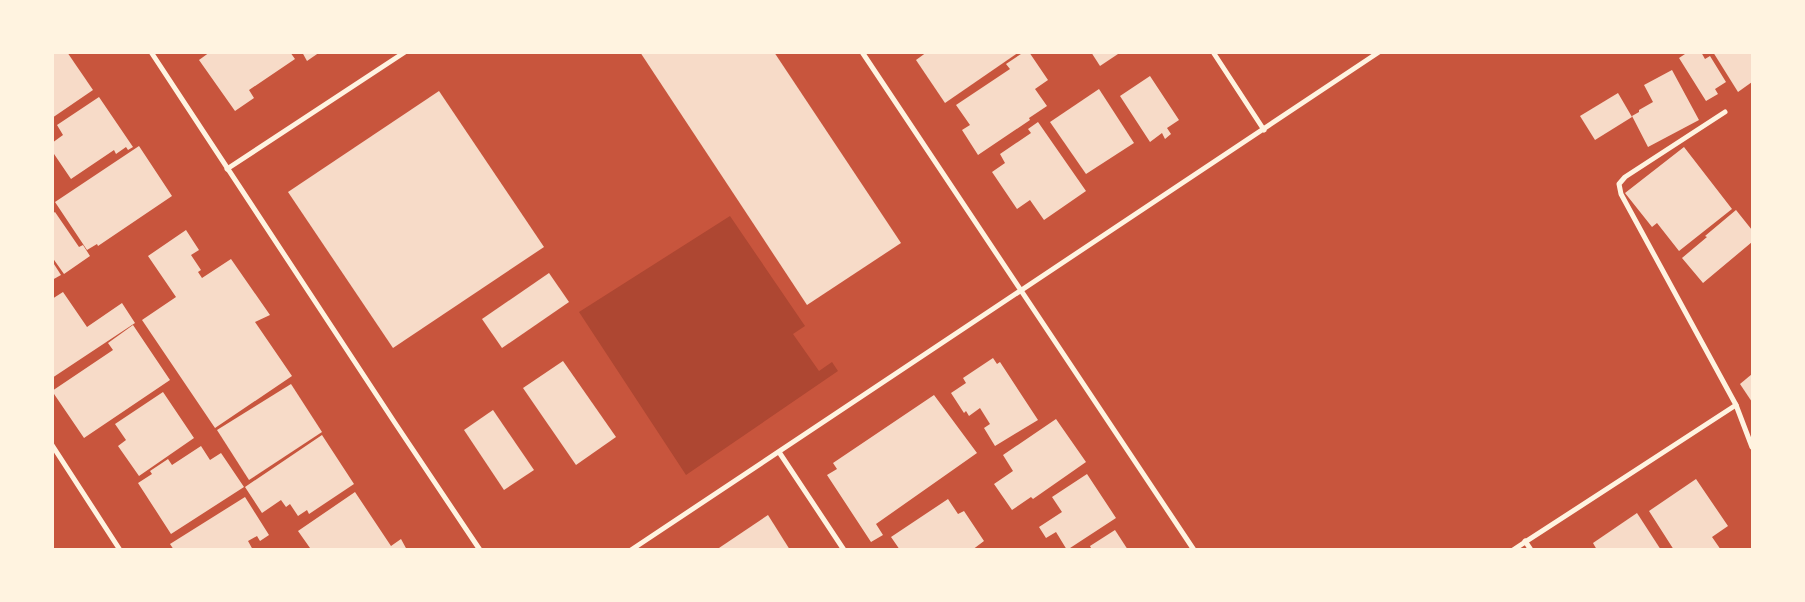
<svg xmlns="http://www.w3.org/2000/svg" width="1805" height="602" font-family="Quicksand,sans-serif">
<rect width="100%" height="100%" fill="#c8553d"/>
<path fill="#ae4732" d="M730,216L805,326L793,334L819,371L832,362L838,371L686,475L579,312Z"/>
<g fill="#f7dbc8">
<path d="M52,52H67L93,90L52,118Z"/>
<path d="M210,52H290L295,59L249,90L254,98L235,111L199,60Z"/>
<path d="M302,52H320L307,61Z"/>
<path d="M640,52H774L901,243L807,305Z"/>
<path d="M927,52H1019L945,103L916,60Z"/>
<path d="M1024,52H1029L1048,80L1035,89L1047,106L1029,118L1030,120L978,155L962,130L970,125L956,105L1010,69L1006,64Z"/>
<path d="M1091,52H1121L1100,66Z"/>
<path d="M1688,52H1701L1705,59L1710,56L1726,82L1715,89L1718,94L1706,101L1679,58Z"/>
<path d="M1713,52H1752V82L1738,92Z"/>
<path d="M1672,70L1699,120L1648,147L1632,116L1639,112V110L1653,102L1644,85Z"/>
<path d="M1150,76L1179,120L1167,128L1171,134L1165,139L1162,133L1150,142L1120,96Z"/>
<path d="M1099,89L1134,143L1086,174L1050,122Z"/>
<path d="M439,91L544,247L393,348L288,192Z"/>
<path d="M1618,93L1632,117L1595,140L1580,116Z"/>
<path d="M99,97L133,147L128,150L126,147L116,154L114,150L71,179L52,151V143L63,135L57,125Z"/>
<path d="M1038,122L1086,191L1044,220L1030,200L1017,209L992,172L1005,163L1000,154L1031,133L1028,129Z"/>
<path d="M139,146L172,196L98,246L97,244L87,250L55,202Z"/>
<path d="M1684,147L1732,209L1679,251L1657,223L1652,227L1625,193Z"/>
<path d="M1736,210L1752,230V242L1703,283L1682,258L1707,237L1705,236Z"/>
<path d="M55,212L79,247L83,245L90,256L64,274L52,257V214Z"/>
<path d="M186,230L199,250L191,255L201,270L198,272L202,278L231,259L270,315L255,322L292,376L215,428L142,320L176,297L148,256Z"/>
<path d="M52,261L61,275L52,280Z"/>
<path d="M549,273L569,302L502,348L482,319Z"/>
<path d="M63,292L87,327L122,303L135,323L52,378V299Z"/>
<path d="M133,325L170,380L84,438L52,391L113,350L108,343Z"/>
<path d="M993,358L997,364L1000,362L1038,420L995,446L984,428L990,424L980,408L969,416L966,411L964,413L951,393L966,383L963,378Z"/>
<path d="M563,361L616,437L576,465L523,388Z"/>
<path d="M1752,374V402L1740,384Z"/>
<path d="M291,384L322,432L249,480L217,430Z"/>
<path d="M163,392L194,438L139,476L118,446L126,440L115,424Z"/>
<path d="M934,395L977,453L876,524L883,535L871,542L827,475L837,469L833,463Z"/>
<path d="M493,410L534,470L504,490L464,430Z"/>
<path d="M1056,419L1086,462L1033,499L1031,497L1012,510L994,484L1013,471L1003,455Z"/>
<path d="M322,435L354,484L309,514L307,510L298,516L290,504L286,507L281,500L262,513L245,487Z"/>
<path d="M201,446L210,460L221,453L244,487L171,534L138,483L152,474L150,471L168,459L172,465Z"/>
<path d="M1087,474L1116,518L1067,550L1056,532L1046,538L1039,527L1062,512L1052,497Z"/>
<path d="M1696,479L1728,526L1712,537L1721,550H1674L1649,511Z"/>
<path d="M355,492L391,546L401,539L407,550H307L310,548L298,531Z"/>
<path d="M245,497L269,535L260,541L257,536L248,541L253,550H174L170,544Z"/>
<path d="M948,499L958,514L964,511L984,541L972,550H900L891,537Z"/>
<path d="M1637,513L1661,550H1597L1593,543Z"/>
<path d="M768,515L790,550H716Z"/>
<path d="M1115,530L1128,550H1092L1090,546Z"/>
</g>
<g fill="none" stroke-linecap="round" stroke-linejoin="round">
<g stroke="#fff3e0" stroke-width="5">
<path d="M151,52L395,423L480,550"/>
<path d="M862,52L1194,550"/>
<path d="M1213,52L1264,130"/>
<path d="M1725,112L1625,177L1619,184L1621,194L1736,405L1752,447"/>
<path d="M227,169L405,52"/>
<path d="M52,445L120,550"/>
<path d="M779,452L844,550"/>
<path d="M1525,541L1531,550"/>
<path d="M631,550L1379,52"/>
<path d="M1513,550L1736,405"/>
</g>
</g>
<rect width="1805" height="602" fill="none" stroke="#fff3e0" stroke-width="108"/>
</svg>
